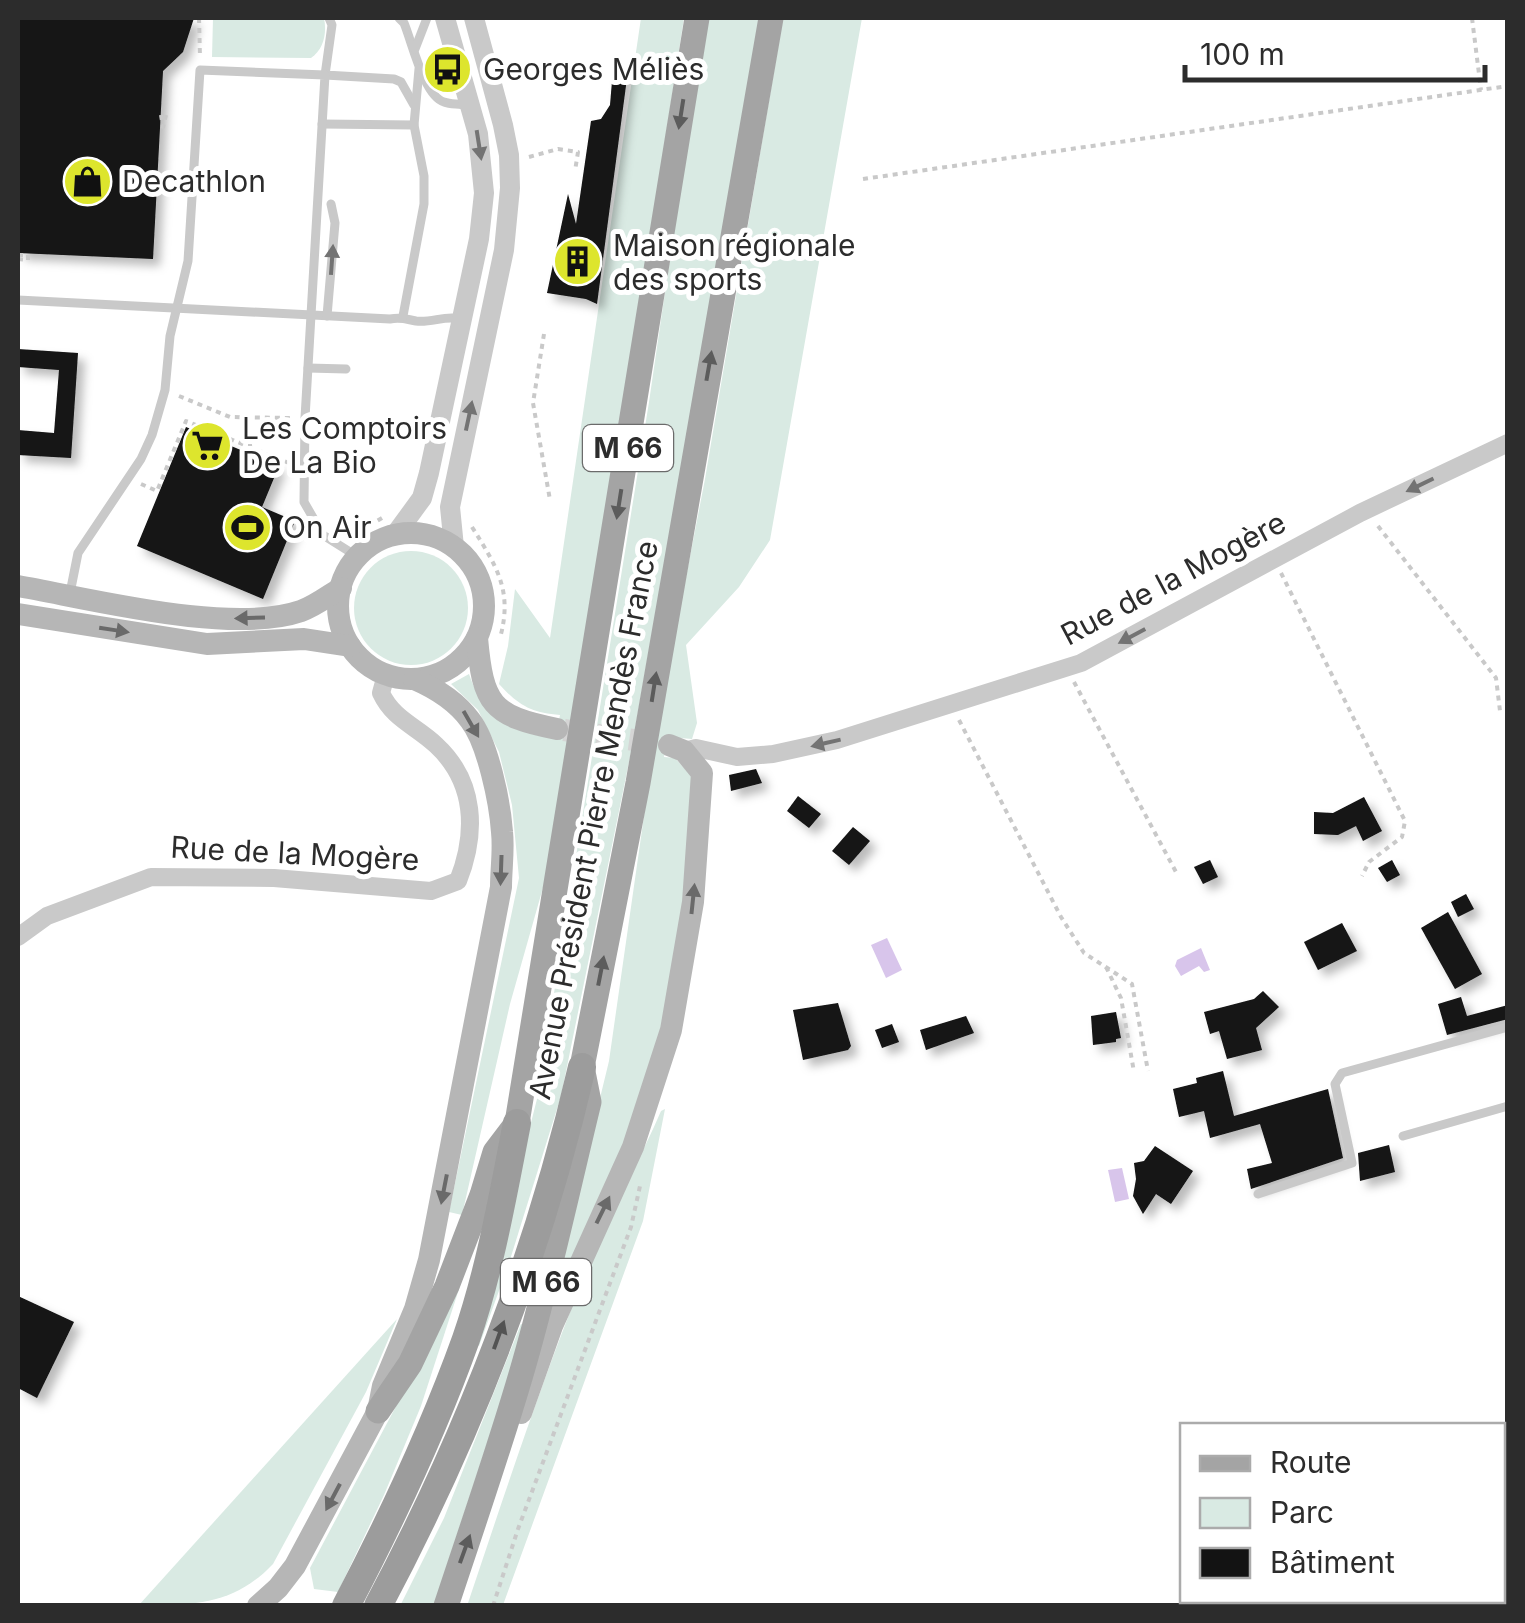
<svg xmlns="http://www.w3.org/2000/svg" width="1525" height="1623" font-family="Inter,sans-serif">
<defs>
<filter id="shadow"><feDropShadow dx="7" dy="7" stdDeviation="5" flood-color="#0004"/></filter>
</defs>
<rect width="100%" height="100%" fill="#fff"/>
<g fill="#d9eae3">
<path d="M213,18H324C327,33 324,49 311,58L212,57Z"/>
<path d="M641,18H684L629,373L544,884L510,1004L462,1215L449,1212L519,878L512,805L499,752L478,710L451,684L469,674C485,720 511,729 556,735L560,715C531,713 518,705 499,684L508,646L515,589L550,638Z"/>
<path d="M705,18H761L630,757L561,1096L509,1263L479,1346L475,1343L537,1099L649,402Z"/>
<path d="M783,18H862L770,540L739,587L686,645L697,723L692,739L668,737L664,757L675,758L694,779C688,871 683,964 656,1052C631,1136 593,1214 557,1293L553,1292L609,1061L656,732L705,479Z"/>
<circle cx="411" cy="608" r="57"/>
<path d="M665,1109L643,1221L503,1605L467,1606C508,1484 548,1361 598,1243C617,1198 642,1156 661,1111Z"/>
<path d="M460,1286L421,1406L384,1495L338,1592L314,1589L310,1568Z"/>
<path d="M397,1319L366,1392L273,1564C234,1605 193,1606 139,1605Z"/>
<path d="M521,1324L526,1325L434,1605L400,1606L444,1518Z"/>
</g>
<g fill="#d8c5eb">
<path d="M887,938L902,970L886,978L871,945Z"/>
<path d="M1201,948L1210,970L1204,972L1199,966L1181,976L1175,966L1177,960Z"/>
<path d="M1122,1168L1129,1199L1115,1202L1108,1170Z"/>
</g>
<g fill="#131313" filter="url(#shadow)">
<path d="M18,18H194L183,52L163,71L153,259L18,253Z"/>
<path d="M629,63L597,304L586,299L547,293L568,194L576,224L591,121L601,119L610,105L613,69Z"/>
<path d="M18,349L78,353L71,458L18,455V430L54,433L59,370L18,367Z"/>
<path d="M186,427L279,466L262,507L295,521L263,599L137,546Z"/>
<path d="M756,769L762,783L731,791L729,775Z"/>
<path d="M798,796L821,814L809,828L787,811Z"/>
<path d="M1364,797L1382,831L1363,841L1356,826L1338,835L1314,834V812L1333,813Z"/>
<path d="M853,827L870,841L849,865L832,851Z"/>
<path d="M1210,860L1218,877L1203,884L1194,867Z"/>
<path d="M1392,860L1400,875L1387,882L1378,868Z"/>
<path d="M1466,894L1474,909L1458,917L1451,902Z"/>
<path d="M1448,912L1482,974L1455,989L1421,928Z"/>
<path d="M1342,923L1357,951L1318,970L1304,942Z"/>
<path d="M1263,991L1279,1007L1256,1028L1262,1050L1227,1059L1219,1031L1210,1034L1204,1012L1254,999Z"/>
<path d="M1461,997L1467,1016L1508,1005V1019L1447,1035L1438,1004Z"/>
<path d="M838,1003L851,1046L848,1050L803,1060L793,1010Z"/>
<path d="M1116,1012L1121,1038L1116,1039V1042L1093,1045L1091,1016Z"/>
<path d="M966,1016L974,1033L926,1050L920,1030Z"/>
<path d="M892,1024L899,1042L882,1048L875,1030Z"/>
<path d="M1223,1071L1234,1116L1328,1089L1343,1158L1251,1189L1247,1169L1272,1163L1260,1124L1210,1138L1204,1111L1179,1117L1173,1089L1197,1083L1196,1078Z"/>
<path d="M1389,1145L1395,1172L1360,1181L1358,1153Z"/>
<path d="M1155,1146L1193,1171L1171,1204L1156,1194L1143,1214L1133,1196L1136,1179L1134,1163L1144,1161Z"/>
<path d="M18,1296L74,1322L37,1398L18,1388Z"/>
</g>
<g fill="none" stroke-linecap="round" stroke-linejoin="round">
<path stroke="#d5d5d5" stroke-width="22" stroke-dasharray="22 11" stroke-linecap="butt" d="M564,730L661,744"/>
<g stroke="#c9c9c9" stroke-width="4" stroke-dasharray="5 5" stroke-linecap="butt">
<path d="M199,18L200,58"/>
<path d="M1472,18L1481,90"/>
<path d="M161,115L163,127L166,115"/>
<path d="M529,157L558,149L578,152L575,171"/>
<path d="M863,179L1508,86"/>
<path d="M18,255H28V260L18,259"/>
<path d="M544,334L533,403L550,500"/>
<path d="M179,396L230,417L290,418"/>
<path d="M250,448V417"/>
<path d="M141,484L157,491L186,421L289,463"/>
<path d="M1378,526L1496,678L1500,711"/>
<path d="M472,527C497,567 513,591 500,638"/>
<path d="M352,536L382,518"/>
<path d="M1281,573L1405,821L1402,837L1369,862L1362,876"/>
<path d="M1074,682L1176,872"/>
<path d="M959,720L1061,917L1084,953L1132,984L1148,1071"/>
<path d="M1106,967L1121,998L1134,1072"/>
<path d="M493,1606L518,1529L631,1227L640,1186"/>
</g>
<g stroke="#c9c9c9" stroke-width="9">
<path d="M329,18L332,25L325,75L394,79L401,82L414,105"/>
<path d="M399,18L404,23C412,42 424,96 444,102C452,105 459,103 468,106"/>
<path d="M415,49L427,18"/>
<path d="M322,124L414,125"/>
<path d="M18,300L390,319C401,317 405,319 416,321C432,323 445,315 461,319"/>
<path d="M327,316L335,223L331,204"/>
<path d="M403,316L424,204V176L414,125L419,69"/>
<path d="M308,368L346,369"/>
<path d="M70,593L78,553L141,459L152,435L165,390L170,336L188,261L200,70L325,75L305,418L304,502L323,535L358,557"/>
<path d="M1403,1136L1508,1106"/>
<path d="M1258,1194L1352,1163L1335,1084L1342,1073L1508,1027"/>
<path d="M1502,1523L1508,1522"/>
<path d="M1319,1600L1320,1606"/>
</g>
<g stroke="#c9c9c9" stroke-width="18">
<path d="M684,751L696,748L737,757L773,754L837,740L1081,663L1360,513L1508,443"/>
<path d="M18,937L47,916L151,877L274,878L431,891L458,881C477,833 476,782 436,745C416,726 393,719 381,693L386,675"/>
</g>
<g stroke="#c9c9c9" stroke-width="20">
<path d="M395,535L422,498L429,473L479,239L484,193L478,134L445,18"/>
<path d="M454,547L450,507L504,250L510,188L509,155L503,125L474,18"/>
</g>
<g stroke="#b6b6b6" stroke-width="22">
<circle cx="411" cy="606" r="73"/>
<path d="M18,586C92,599 231,635 301,611C315,606 328,596 341,588"/>
<path d="M18,614L207,644L304,639L350,646"/>
<path d="M477,638C483,704 491,716 557,729"/>
<path d="M521,1413L552,1326L633,1147L671,1030L693,902L702,773L684,751L669,745"/>
<path d="M258,1606L278,1588L295,1566L378,1411L383,1386L415,1309L429,1260L501,887C501,869 504,850 502,832C500,803 488,743 470,720C456,701 435,688 414,679"/>
</g>
<g stroke="#a4a4a4" stroke-width="25">
<path d="M378,1411L410,1364L447,1286L482,1195L495,1152L517,1123L697,18"/>
<path d="M446,1606C472,1527 499,1450 522,1371C548,1282 567,1192 589,1102L582,1067L638,783L771,18"/>
</g>
<g stroke="#9c9c9c" stroke-width="28">
<path d="M346,1606C391,1520 433,1431 466,1339C490,1270 503,1195 517,1123"/>
<path d="M378,1606C468,1437 539,1253 582,1067"/>
</g>
</g>
<defs><path id="oneway-solid" d="M-6-.8H1V-3.2L6.5 0L1 3.2V.8H-6Z" transform="scale(2.5)"/></defs>
<g fill="#5c5c5c">
<use href="#oneway-solid" transform="translate(681 114) rotate(99)"/>
<use href="#oneway-solid" transform="translate(709 366) rotate(-80)"/>
<use href="#oneway-solid" transform="translate(619 504) rotate(99)"/>
<use href="#oneway-solid" transform="translate(654 687) rotate(-81)"/>
<use href="#oneway-solid" transform="translate(601 971) rotate(-79)"/>
<use href="#oneway-solid" transform="translate(465 1549) rotate(-70)"/>
</g>
<g fill="#737373">
<use href="#oneway-solid" transform="translate(479 145) rotate(81)"/>
<use href="#oneway-solid" transform="translate(332 260) rotate(-86)"/>
<use href="#oneway-solid" transform="translate(469 416) rotate(-78)"/>
<use href="#oneway-solid" transform="translate(1420 485) rotate(154)"/>
<use href="#oneway-solid" transform="translate(1132 636) rotate(152)"/>
<use href="#oneway-solid" transform="translate(826 743) rotate(167)"/>
</g>
<g fill="#6a6a6a">
<use href="#oneway-solid" transform="translate(250 618) rotate(178)"/>
<use href="#oneway-solid" transform="translate(114 630) rotate(9)"/>
<use href="#oneway-solid" transform="translate(471 724) rotate(60)"/>
<use href="#oneway-solid" transform="translate(501 870) rotate(92)"/>
<use href="#oneway-solid" transform="translate(693 899) rotate(-84)"/>
<use href="#oneway-solid" transform="translate(444 1189) rotate(101)"/>
<use href="#oneway-solid" transform="translate(603 1210) rotate(-64)"/>
<use href="#oneway-solid" transform="translate(333 1497) rotate(118)"/>
</g>
<use fill="#535353" href="#oneway-solid" transform="translate(499 1335) rotate(-70)"/>
<defs>
<symbol id="bus-disc" viewBox="-11 -11 22 22"><circle r="9.5" fill="#dde52d" stroke="#fff"/><path d="M-5-6H5V4H4V6H2V4H-2V6H-4V4H-5ZM-3.5-4V0h7V-4ZM-3.5 1.2v1.5H-2V1.2ZM2 1.2v1.5H3.5V1.2Z" fill="#111"/></symbol>
<symbol id="shop-disc" viewBox="-11 -11 22 22"><circle r="9.5" fill="#dde52d" stroke="#fff"/><path d="M-5-2.5h2.3a2.7 3.5 0 0 1 5.4 0H5L5.5 6h-11ZM-1.5-2.5h3a1.5 2.3 0 0 0-3 0Z" fill="#111"/></symbol>
<symbol id="building-disc" viewBox="-11 -11 22 22"><circle r="9.5" fill="#dde52d" stroke="#fff"/><path d="M-4-6H4V6H1V3H-1V6H-4ZM-2.5-4.3h1.7v1.8h-1.7ZM.8-4.3h1.7v1.8H.8ZM-2.5-1h1.7V.8h-1.7ZM.8-1h1.7V.8H.8Z" fill="#111"/></symbol>
<symbol id="supermarket-disc" viewBox="-11 -11 22 22"><circle r="9.5" fill="#dde52d" stroke="#fff"/><path d="M-6-5.5h2.5l.6 2H6L4.5 2H-2.5L-4.4-4H-6ZM-1.5 3.2a1.3 1.3 0 1 0 .1 0ZM3 3.2a1.3 1.3 0 1 0 .1 0Z" fill="#111"/></symbol>
<symbol id="stadium-disc" viewBox="-11 -11 22 22"><circle r="9.5" fill="#dde52d" stroke="#fff"/><path d="M0-5a6.5 5 0 1 0 0 10a6.5 5 0 1 0 0-10ZM-3.5-1.8h7v3.6h-7Z" fill="#111"/></symbol>
</defs>
<g fill-rule="evenodd">
<use href="#bus-disc" x="420" y="42" width="55" height="55"/>
<use href="#shop-disc" x="60" y="154" width="55" height="55"/>
<use href="#building-disc" x="550" y="234" width="55" height="55"/>
<use href="#supermarket-disc" x="180" y="418" width="55" height="55"/>
<use href="#stadium-disc" x="220" y="500" width="55" height="55"/>
</g>
<g text-anchor="middle" dominant-baseline="central" stroke-width="10" stroke-linejoin="round" paint-order="stroke">
<g fill="#fff" stroke="#6b6b6b" stroke-width="2.5">
<rect x="583" y="425" width="90" height="46" rx="8"/>
<rect x="501" y="1259" width="90" height="46" rx="8"/>
</g>
<g font-size="28" font-weight="bold" fill="#2c2c2c">
<text x="628" y="448">M 66</text>
<text x="546" y="1282">M 66</text>
</g>
<g font-size="30" fill="#2c2c2c" stroke="#fff" text-anchor="start">
<text x="483" y="69">Georges Méliès</text>
<text x="122" y="181">Decathlon</text>
<text x="613" y="245">Maison régionale<tspan x="613" dy="34">des sports</tspan></text>
<text x="242" y="428">Les Comptoirs<tspan x="242" dy="34">De La Bio</tspan></text>
<text x="283" y="527">On Air</text>
</g>
<g font-size="30" fill="#2c2c2c" stroke="#fff">
<text transform="translate(1173 578) rotate(-28)">Rue de la Mogère</text>
<text transform="translate(593 820) rotate(-79)">Avenue Président Pierre Mendès France</text>
<text transform="translate(295 853) rotate(3)">Rue de la Mogère</text>
</g>
</g>
<rect width="1525" height="1623" fill="none" stroke="#2c2c2c" stroke-width="40"/>
<rect x="1180" y="1423" width="325" height="180" fill="#ffffff" stroke="#ababab" stroke-width="2.5"/>
<rect x="1200" y="1456" width="50" height="15" fill="#a4a4a4" stroke="#ababab" stroke-width="2.5"/>
<text x="1270" y="1473" font-size="30" fill="#2c2c2c">Route</text>
<rect x="1200" y="1498" width="50" height="30" fill="#d9eae3" stroke="#ababab" stroke-width="2.5"/>
<text x="1270" y="1523" font-size="30" fill="#2c2c2c">Parc</text>
<rect x="1200" y="1548" width="50" height="30" fill="#131313" stroke="#ababab" stroke-width="2.5"/>
<text x="1270" y="1573" font-size="30" fill="#2c2c2c">Bâtiment</text>
<path d="M1185 65v15h300v-15" fill="none" stroke="#2c2c2c" stroke-width="5"/>
<text x="1200" y="65" font-size="30" fill="#2c2c2c" stroke="#ffffff" stroke-width="8" paint-order="stroke">100 m</text>
</svg>
